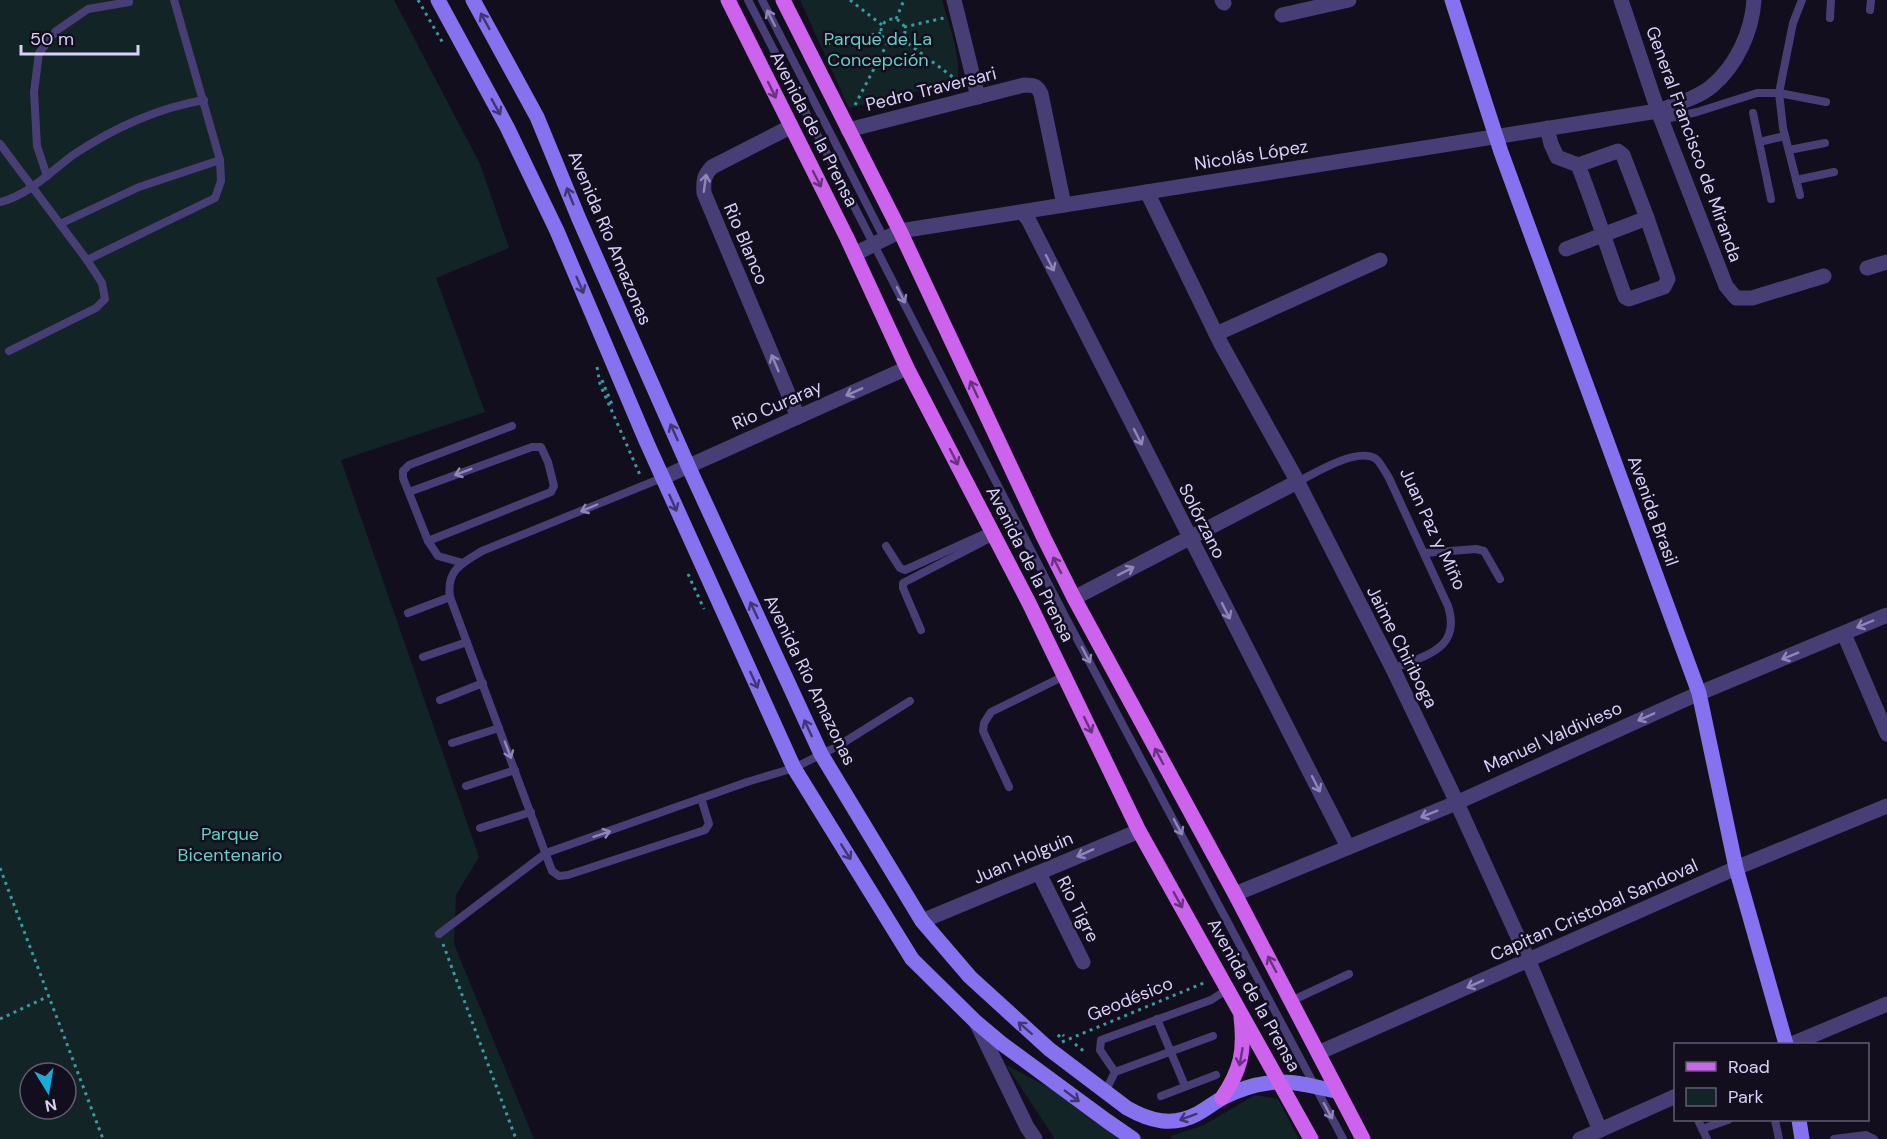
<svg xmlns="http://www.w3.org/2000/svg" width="1887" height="1139" font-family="'DM Sans',sans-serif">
<rect width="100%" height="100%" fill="#130e1d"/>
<g fill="#122426" fill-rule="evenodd">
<path d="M0,0H394L480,164L509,248L436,278L485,412L341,460L479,857L456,895L454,944L534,1139H0ZM30,1073H66V1109H30Z"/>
<path d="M800,0H942C948,22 963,61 957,82L849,108Z"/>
<path d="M1006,1065L1146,1139H1055Z"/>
<path d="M1255,1095L1278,1099L1299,1139H1173L1171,1136L1204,1125Z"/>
</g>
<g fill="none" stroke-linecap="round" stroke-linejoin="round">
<g stroke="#3a99a2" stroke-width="3" stroke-dasharray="3 4.5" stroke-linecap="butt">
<path d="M418,0L444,45"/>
<path d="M850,0L882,25"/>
<circle cx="893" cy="31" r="12"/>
<path d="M896,19L904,0"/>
<path d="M904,27L944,18"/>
<path d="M902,39L958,81"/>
<path d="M827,44L881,33"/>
<path d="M855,105L888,42"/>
<path d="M597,367L600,384L640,475"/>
<path d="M602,380L613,407"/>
<path d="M688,574L704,609"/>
<path d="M0,868L103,1139"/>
<path d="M443,944L516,1139"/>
<path d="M0,1019L49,996"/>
<path d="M1058,1037L1061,1033L1064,1036"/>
<path d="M1062,1042L1206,982"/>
<path d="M1075,1044L1086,1053"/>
</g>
<g stroke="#483e76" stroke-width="8">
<path d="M748,0L1067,620L1343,1139"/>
<path d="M762,0L884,238"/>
<path d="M1870,10L1871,0"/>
<path d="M1830,18L1831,0"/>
<path d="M1753,113L1771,199"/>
<path d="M1661,120L1697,112L1757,93H1779L1826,102"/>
<path d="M1759,142L1785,136"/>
<path d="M0,144L87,260L102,283L105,299L96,308L9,351"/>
<path d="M1789,150L1825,143"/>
<path d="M47,176L37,146L34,92L39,53L56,31L88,9L129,2"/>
<path d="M1796,180L1834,172"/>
<path d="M1800,195L1783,128L1779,93L1793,23L1802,0"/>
<path d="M0,202C29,195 50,172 73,155C112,129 158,108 204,100"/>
<path d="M60,224L139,187L220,160"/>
<path d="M87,260L215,198L221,181L220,160L174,0"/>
<path d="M662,478L482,551C462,563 446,570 450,597L552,871L559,876L568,875L705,830L709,824L701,798"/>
<path d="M1297,482C1314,474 1358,446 1376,459C1381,463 1385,472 1389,478L1448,606C1462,650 1424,655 1393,669"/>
<path d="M409,492L532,447H541L548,462L554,486L551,492L428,541"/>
<path d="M886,546L900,568L905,570L991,531"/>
<path d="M1425,553L1476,549L1484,551L1500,579"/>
<path d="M463,563L438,556L428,541L403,478V471L409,465L512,426"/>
<path d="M408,613L450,597"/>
<path d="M921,630L903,588V583L994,536"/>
<path d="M423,657L467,642"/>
<path d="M440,700L483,683"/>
<path d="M452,743L499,728"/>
<path d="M466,786L515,770"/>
<path d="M1009,787L983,731L984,723L991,712L1064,676"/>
<path d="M480,828L531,812"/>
<path d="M439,934L546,853L747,782L794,768L838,746L910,701"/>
<path d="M1291,1001L1349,974"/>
<path d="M1157,1019L1185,1086"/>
<path d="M1115,1072L1213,1036"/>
<path d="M1105,1092L1115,1072L1100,1050L1101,1040L1211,1000L1228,989"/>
<path d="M1161,1096L1216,1075"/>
<path d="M1698,1120L1707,1139"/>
<path d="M1775,1120L1779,1139"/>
<path d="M1702,1129L1728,1120"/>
<path d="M1834,1139L1866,1135L1874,1139"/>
</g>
<g stroke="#483e76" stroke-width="15">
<path d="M954,0L978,97"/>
<path d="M1222,0L1224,3"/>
<path d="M1621,0L1658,111L1726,286L1736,298H1752L1824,276"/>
<path d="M1282,15L1349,0"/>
<path d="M790,127L712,167C704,175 703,181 704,193L798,417"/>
<path d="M1547,128L1551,144L1557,157L1578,165C1595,208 1609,253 1625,297L1629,299L1664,287L1668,279L1647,218L1566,249"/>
<path d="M848,130L1024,85C1033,85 1037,85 1041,94L1064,205"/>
<path d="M1578,165L1618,151L1623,155L1647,218"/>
<path d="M1147,192L1220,342L1294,475L1393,669L1451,790L1527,957L1600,1130"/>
<path d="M1022,212L1028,219L1348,847"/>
<path d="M855,254L900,231L1658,111C1675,104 1698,98 1712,86C1737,65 1752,31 1754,0"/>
<path d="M1867,268L1887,262"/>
<path d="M1216,334L1380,260"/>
<path d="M662,478L907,368"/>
<path d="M1074,598L1297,482"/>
<path d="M1844,634L1887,734"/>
<path d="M1039,873L1083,962"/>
<path d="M1235,894L1456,803L1695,695L1887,615"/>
<path d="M922,921L1139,831"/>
<path d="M976,1022L1027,1127L1035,1139"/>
<path d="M1792,1044L1887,1004"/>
<path d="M1318,1053L1736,868L1887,806"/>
<path d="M1580,1139L1676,1096"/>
</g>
<g stroke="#8671ee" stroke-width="15">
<path d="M438,0L507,127L557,231L647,443L794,768L912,959L976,1022L1001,1043L1107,1121L1133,1139"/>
<path d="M473,0L537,117L579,219L690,470L821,754L922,921L970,977L1049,1049L1127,1108C1150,1121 1172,1127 1197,1114C1206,1109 1215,1102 1224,1097C1238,1090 1253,1085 1268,1083C1290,1079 1314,1087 1336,1091"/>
<path d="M1452,0L1501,152L1699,693L1736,868L1786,1044"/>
<path d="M1799,1120L1802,1139"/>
</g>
<g stroke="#cd63ed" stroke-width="15">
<path d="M728,0L847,238L907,368L1029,603L1139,831L1311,1139"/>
<path d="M783,0L900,231L1044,538L1074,598L1235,894L1363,1139"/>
<path d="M1222,1098C1241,1070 1245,1051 1241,1017"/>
</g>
</g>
<defs><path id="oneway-shaft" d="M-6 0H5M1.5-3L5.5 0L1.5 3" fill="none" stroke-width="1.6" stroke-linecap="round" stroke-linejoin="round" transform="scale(1.5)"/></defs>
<g stroke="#9186b8">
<use href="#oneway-shaft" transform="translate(771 18) rotate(-117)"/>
<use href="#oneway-shaft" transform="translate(705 183) rotate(-82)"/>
<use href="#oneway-shaft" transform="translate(1050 263) rotate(63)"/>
<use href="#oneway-shaft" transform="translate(901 295) rotate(63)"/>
<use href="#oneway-shaft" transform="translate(775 363) rotate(-113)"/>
<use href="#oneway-shaft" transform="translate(854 392) rotate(156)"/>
<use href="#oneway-shaft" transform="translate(1138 437) rotate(63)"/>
<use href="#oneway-shaft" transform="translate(463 472) rotate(159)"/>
<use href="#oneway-shaft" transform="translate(589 508) rotate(157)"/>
<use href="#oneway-shaft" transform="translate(1126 571) rotate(-27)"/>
<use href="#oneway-shaft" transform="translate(1226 611) rotate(63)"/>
<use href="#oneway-shaft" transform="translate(1865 624) rotate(157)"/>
<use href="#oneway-shaft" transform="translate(1086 655) rotate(62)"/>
<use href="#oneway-shaft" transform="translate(1790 656) rotate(158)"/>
<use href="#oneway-shaft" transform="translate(1646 717) rotate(156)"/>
<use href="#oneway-shaft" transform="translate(508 750) rotate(69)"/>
<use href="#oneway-shaft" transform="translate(1316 784) rotate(63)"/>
<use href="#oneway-shaft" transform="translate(1429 814) rotate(158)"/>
<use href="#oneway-shaft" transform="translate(1178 827) rotate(62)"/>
<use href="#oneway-shaft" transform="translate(602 834) rotate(-19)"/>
<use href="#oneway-shaft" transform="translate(1085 853) rotate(156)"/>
<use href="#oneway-shaft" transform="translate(1475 984) rotate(156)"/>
<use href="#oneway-shaft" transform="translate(1328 1111) rotate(62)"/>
</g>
<g stroke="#413671">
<use href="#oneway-shaft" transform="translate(485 21) rotate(-119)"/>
<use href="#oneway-shaft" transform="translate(496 107) rotate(61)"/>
<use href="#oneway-shaft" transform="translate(570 196) rotate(-112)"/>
<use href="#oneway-shaft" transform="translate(580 285) rotate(67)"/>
<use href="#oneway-shaft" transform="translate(674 432) rotate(-114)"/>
<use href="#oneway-shaft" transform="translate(673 503) rotate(66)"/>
<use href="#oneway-shaft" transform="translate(754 610) rotate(-115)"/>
<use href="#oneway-shaft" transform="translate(754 680) rotate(65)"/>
<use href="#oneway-shaft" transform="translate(808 728) rotate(-115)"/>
<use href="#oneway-shaft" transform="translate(846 852) rotate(58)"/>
<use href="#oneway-shaft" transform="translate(1025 1028) rotate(-139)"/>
<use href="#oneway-shaft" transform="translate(1072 1096) rotate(37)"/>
<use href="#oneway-shaft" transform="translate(1188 1117) rotate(160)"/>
</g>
<g stroke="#67347b">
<use href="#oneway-shaft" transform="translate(772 90) rotate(64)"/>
<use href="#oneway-shaft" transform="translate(817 179) rotate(63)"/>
<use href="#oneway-shaft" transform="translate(974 389) rotate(-115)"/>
<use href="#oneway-shaft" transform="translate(954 457) rotate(63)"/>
<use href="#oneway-shaft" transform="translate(1057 565) rotate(-117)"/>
<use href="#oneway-shaft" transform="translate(1088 725) rotate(64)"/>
<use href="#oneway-shaft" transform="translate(1159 756) rotate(-118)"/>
<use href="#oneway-shaft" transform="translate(1178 900) rotate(61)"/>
<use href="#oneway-shaft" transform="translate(1272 964) rotate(-118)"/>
<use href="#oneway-shaft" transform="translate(1241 1057) rotate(100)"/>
</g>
<g text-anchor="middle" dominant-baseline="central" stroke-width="5" stroke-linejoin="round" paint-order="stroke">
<g font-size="18" fill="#64d0c5" stroke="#130e1d">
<text x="878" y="39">Parque de La<tspan x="878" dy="21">Concepción</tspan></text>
<text x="230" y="834">Parque<tspan x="230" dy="21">Bicentenario</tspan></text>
</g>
<g font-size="18" fill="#dacff9" stroke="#130e1d">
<text transform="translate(931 89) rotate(-14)">Pedro Traversari</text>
<text transform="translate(814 129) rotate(63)">Avenida de la Prensa</text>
<text transform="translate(1694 144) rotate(70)">General Francisco de Miranda</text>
<text transform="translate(1251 155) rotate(-9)">Nicolás López</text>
<text transform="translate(610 238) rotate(67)">Avenida Río Amazonas</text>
<text transform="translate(746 244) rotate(67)">Rio Blanco</text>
<text transform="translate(777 405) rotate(-24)">Rio Curaray</text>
<text transform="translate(1653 511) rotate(70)">Avenida Brasil</text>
<text transform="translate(1202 521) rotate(63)">Solórzano</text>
<text transform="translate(1433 529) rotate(65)">Juan Paz y Miño</text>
<text transform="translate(1030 564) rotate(63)">Avenida de la Prensa</text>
<text transform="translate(1402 647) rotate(63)">Jaime Chiriboga</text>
<text transform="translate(810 680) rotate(64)">Avenida Río Amazonas</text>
<text transform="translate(1553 737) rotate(-24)">Manuel Valdivieso</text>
<text transform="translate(1023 858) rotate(-23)">Juan Holguin</text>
<text transform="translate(1078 909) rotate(63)">Rio Tigre</text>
<text transform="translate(1594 910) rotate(-24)">Capitan Cristobal Sandoval</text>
<text transform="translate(1254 995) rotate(61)">Avenida de la Prensa</text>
<text transform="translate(1130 999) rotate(-22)">Geodésico</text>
</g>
</g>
<rect x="1674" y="1043" width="195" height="78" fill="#130e1d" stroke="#635b75" stroke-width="1.5"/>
<rect x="1686" y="1062" width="30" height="9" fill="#cd63ed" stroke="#635b75" stroke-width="1.5"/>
<text x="1728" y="1073" font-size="18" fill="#dacff9">Road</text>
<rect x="1686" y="1088" width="30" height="18" fill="#122426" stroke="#635b75" stroke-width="1.5"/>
<text x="1728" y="1103" font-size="18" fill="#dacff9">Park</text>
<g transform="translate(48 1091) rotate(169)"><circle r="28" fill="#130e1d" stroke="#635b75" stroke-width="1.5"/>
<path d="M0-4.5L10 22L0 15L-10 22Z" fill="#19acdb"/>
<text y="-9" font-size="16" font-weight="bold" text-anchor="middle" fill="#dacff9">N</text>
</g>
<path d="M21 45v9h117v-9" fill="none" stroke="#dacff9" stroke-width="3"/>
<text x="30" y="45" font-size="18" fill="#dacff9" stroke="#130e1d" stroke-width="4.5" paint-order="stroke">50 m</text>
</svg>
